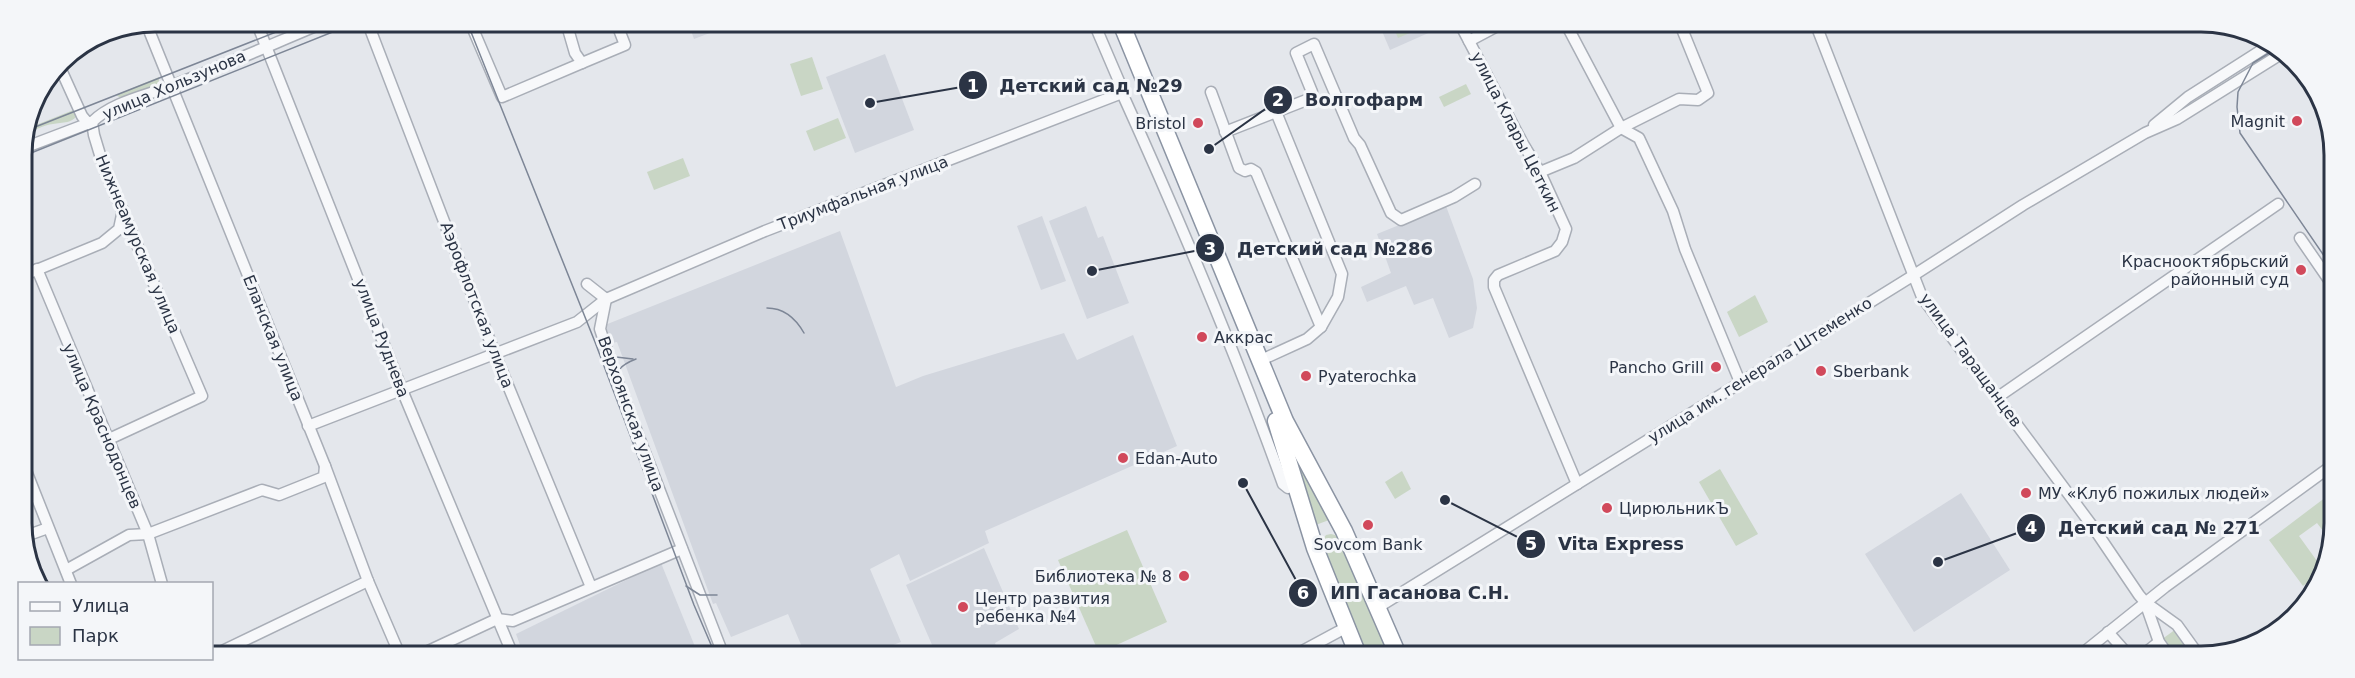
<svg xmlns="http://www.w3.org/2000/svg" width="2355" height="678" font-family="'DejaVu Sans',sans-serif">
<rect width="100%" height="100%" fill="#e4e7ec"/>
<g fill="#d2d6de">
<path d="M688,22H739L694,39Z"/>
<path d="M1379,24H1440L1442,27L1390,50Z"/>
<path d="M885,54L914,130L855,153L826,77Z"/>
<path d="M1086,206L1098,238L1103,236L1129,303L1087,319L1049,221Z"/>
<path d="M1446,206L1473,279L1477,308L1473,328L1449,338L1433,298L1414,305L1406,286L1367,302L1361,287L1391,273L1377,234Z"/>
<path d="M1042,216L1066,281L1041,290L1017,226Z"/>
<path d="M840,231L896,387L923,376L1064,333L1077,360L1133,335L1177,446L985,531L989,543L910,581L899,554L870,569L901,642L869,654H805L788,614L731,637L716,603L713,604L617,342L612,343L605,325Z"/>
<path d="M1961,493L2010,570L1914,632L1865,554Z"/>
<path d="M984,548L1019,629L995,643L999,654H936L906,585Z"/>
<path d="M661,563L698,654L523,653L516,634Z"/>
</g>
<g fill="#c9d6c5">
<path d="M1392,24H1423L1424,27L1398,38Z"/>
<path d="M812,57L823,89L801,96L790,64Z"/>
<path d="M159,77V84L121,98L116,95Z"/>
<path d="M1466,84L1471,94L1444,107L1439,97Z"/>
<path d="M76,109L78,113C74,124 62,122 53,124C44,125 33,131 24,134L26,129Z"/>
<path d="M838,118L846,138L814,151L806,131Z"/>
<path d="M683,158L690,176L654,190L647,172Z"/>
<path d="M1755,295L1768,322L1739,337L1727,312Z"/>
<path d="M1291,443L1329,520L1313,526Z"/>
<path d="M1720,469L1758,534L1736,546L1699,482Z"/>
<path d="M1402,471L1411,489L1395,499L1385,482Z"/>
<path d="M2326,497L2330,502V540L2317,523L2299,536L2317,561L2330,552C2329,568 2314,578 2303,586L2269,540Z"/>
<path d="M1127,530L1167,622L1099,653L1058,560Z"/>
<path d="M1331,534L1335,535L1340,541L1389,655H1364L1319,544L1326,535Z"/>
<path d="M2176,629L2197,657H2173L2161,640Z"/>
</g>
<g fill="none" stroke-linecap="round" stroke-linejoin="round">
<defs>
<g id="minor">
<path d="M256,21L402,390L512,653"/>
<path d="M367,21L495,354L591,587"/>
<path d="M470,22L502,97L582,63L575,53L566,22"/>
<path d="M146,23L325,466L368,581L399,653"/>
<path d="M1094,23L1121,86L1122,93C1180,221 1235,351 1283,484L1288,488"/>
<path d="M1460,24L1522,142L1540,172L1566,229L1562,242L1555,251L1498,275L1494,280V287L1577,484"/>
<path d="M1566,24L1621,128L1639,138L1673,211L1685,249L1740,382"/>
<path d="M1816,25L1922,297L2093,527L2139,595L2145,602L2177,625L2200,657"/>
<path d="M1469,41L1501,24"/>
<path d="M58,63L82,116L87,122H92"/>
<path d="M582,63L625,45L616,22"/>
<path d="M1211,92L1239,168L1245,171L1251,169L1256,172L1321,327L1307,339L1259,361"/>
<path d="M1276,112L1342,274L1338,297L1321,327"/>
<path d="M92,122L94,135L104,168L202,396L107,440"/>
<path d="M2154,125L2188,97L2268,46"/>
<path d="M1225,132L1309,99L1312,92L1296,53L1314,44L1354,138L1360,145L1391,213L1401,220L1454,197L1475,184"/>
<path d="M21,149L92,122C112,102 145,96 171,86C223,66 275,43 328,21"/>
<path d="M1540,172L1574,158L1621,128L1679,99L1698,100L1708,93L1680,24"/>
<path d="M2300,238L2331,283"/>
<path d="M22,255L26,274"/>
<path d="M37,269L148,534L162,584"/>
<path d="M22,276L102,243L119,229L123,210"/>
<path d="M587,284L606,299L600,329L615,375L723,654"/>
<path d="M1998,397L2278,204"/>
<path d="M308,426L577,322L606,299L765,231L1122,93"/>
<path d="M23,463L71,584"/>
<path d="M23,537L48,528"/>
<path d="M66,570L129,535L148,534L262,490L279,495L324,477L325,466"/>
<path d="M2145,602L2159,642L2170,657"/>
<path d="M1377,608L1914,275L2023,205L2145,133L2177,119L2281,54"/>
<path d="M2108,632L2130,657"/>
<path d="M218,653L368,581"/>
<path d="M424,653L497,619L513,621L682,549"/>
<path d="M1295,655L1347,627"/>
<path d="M2079,656L2165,587L2330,467"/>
<path d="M2140,657L2159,642"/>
</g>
<g id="highway">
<path d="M1121,23L1285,421L1344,531L1398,655"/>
<path d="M1276,421L1315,548L1358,655"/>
</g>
</defs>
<use href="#minor" stroke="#a9aeb7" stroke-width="13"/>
<use href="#highway" stroke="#8b94a3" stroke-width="19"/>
<use href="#minor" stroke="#f7f8fa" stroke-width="10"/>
<use href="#highway" stroke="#fff" stroke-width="16"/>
<g stroke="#7d8696" stroke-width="1.5">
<path d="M467,22L595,342L694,605L715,654"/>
<path d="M2274,50L2253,63L2238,92L2237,107L2240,133L2331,266"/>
<path d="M25,131L304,21"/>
<path d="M21,157L360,21"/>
<path d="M767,308C784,308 796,319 804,333"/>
<path d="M596,342L616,357L633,359"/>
<path d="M613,389C614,372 620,365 636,359"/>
<path d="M686,586L700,595H717"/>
</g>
</g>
<g fill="#d1495b" stroke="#f4f6f9" stroke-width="2">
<circle cx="2297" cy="121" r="6"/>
<circle cx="1198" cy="123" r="6"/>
<circle cx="2301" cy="270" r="6"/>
<circle cx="1202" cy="337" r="6"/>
<circle cx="1716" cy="367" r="6"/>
<circle cx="1821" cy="371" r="6"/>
<circle cx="1306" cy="376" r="6"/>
<circle cx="1123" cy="458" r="6"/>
<circle cx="2026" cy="493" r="6"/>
<circle cx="1607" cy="508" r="6"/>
<circle cx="1368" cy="525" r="6"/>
<circle cx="1184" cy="576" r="6"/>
<circle cx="963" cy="607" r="6"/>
</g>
<g text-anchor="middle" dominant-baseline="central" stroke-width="6" stroke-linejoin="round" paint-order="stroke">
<g font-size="16" fill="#2b3445" stroke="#f4f6f9">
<text transform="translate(174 85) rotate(-23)">улица Хользунова</text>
<text transform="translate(1516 132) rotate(63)">улица Клары Цеткин</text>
<text transform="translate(863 193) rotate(-21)">Триумфальная улица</text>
<text transform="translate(138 244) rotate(67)">Нижнеамурская улица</text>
<text transform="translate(477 305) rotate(69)">Аэрофлотская улица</text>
<text transform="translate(273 338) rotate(68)">Еланская улица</text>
<text transform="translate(382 338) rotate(69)">улица Руднева</text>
<text transform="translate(1971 360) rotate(54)">улица Таращанцев</text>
<text transform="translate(1760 370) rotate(-32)">улица им. генерала Штеменко</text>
<text transform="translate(631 414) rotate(70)">Верхоянская улица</text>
<text transform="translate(102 426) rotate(67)">улица Краснодонцев</text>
</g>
<g font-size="16" fill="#2b3445" stroke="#f4f6f9" text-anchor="start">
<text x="2285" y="121" text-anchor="end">Magnit</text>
<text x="1186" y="123" text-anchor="end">Bristol</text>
<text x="2289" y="261" text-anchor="end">Краснооктябрьский<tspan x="2289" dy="18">районный суд</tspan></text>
<text x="1214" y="337">Аккрас</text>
<text x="1704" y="367" text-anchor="end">Pancho Grill</text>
<text x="1833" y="371">Sberbank</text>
<text x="1318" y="376">Pyaterochka</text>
<text x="1135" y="458">Edan-Auto</text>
<text x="2038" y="493">МУ «Клуб пожилых людей»</text>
<text x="1619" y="508">ЦирюльникЪ</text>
<text x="1368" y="544" text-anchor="middle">Sovcom Bank</text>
<text x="1172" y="576" text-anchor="end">Библиотека № 8</text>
<text x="975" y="598">Центр развития<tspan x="975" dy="18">ребенка №4</tspan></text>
</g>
</g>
<path d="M0 0H2355V678H0ZM155 32H2201A123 123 0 0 1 2324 155V523A123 123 0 0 1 2201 646H155A123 123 0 0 1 32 523V155A123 123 0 0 1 155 32Z" fill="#f4f6f9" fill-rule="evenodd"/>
<path fill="none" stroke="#2b3445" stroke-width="3" d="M155 32H2201A123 123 0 0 1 2324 155V523A123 123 0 0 1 2201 646H155A123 123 0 0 1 32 523V155A123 123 0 0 1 155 32Z"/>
<path fill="none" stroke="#2b3445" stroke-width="2" d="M870 103L973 85M1209 149L1278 100M1092 271L1210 248M1938 562L2031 528M1445 500L1531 544M1243 483L1303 593"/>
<g fill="#2b3445" stroke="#f4f6f9" stroke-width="2">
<circle cx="870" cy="103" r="6"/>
<circle cx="1209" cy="149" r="6"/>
<circle cx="1092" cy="271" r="6"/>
<circle cx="1938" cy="562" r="6"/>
<circle cx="1445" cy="500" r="6"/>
<circle cx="1243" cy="483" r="6"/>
<circle cx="973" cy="85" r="15"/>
<circle cx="1278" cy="100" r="15"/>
<circle cx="1210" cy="248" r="15"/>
<circle cx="2031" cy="528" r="15"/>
<circle cx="1531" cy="544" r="15"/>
<circle cx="1303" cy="593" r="15"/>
</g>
<g font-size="18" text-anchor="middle" font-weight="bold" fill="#fff">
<text x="973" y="92">1</text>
<text x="1278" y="106">2</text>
<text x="1210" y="255">3</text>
<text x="2031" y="534">4</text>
<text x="1531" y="550">5</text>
<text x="1303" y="599">6</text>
</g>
<g font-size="18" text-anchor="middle" font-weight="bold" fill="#2b3445" stroke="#f4f6f9" stroke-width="6" stroke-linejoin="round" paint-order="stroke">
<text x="1091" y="92">Детский сад №29</text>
<text x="1364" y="106">Волгофарм</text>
<text x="1335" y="255">Детский сад №286</text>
<text x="2159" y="534">Детский сад № 271</text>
<text x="1621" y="550">Vita Express</text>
<text x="1420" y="599">ИП Гасанова С.Н.</text>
</g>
<rect x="18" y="582" width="195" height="78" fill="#f4f6f9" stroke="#a4a8b1" stroke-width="1.5"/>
<rect x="30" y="602" width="30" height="9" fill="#f7f8fa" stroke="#a4a8b1" stroke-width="1.5"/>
<text x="72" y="612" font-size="18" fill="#2b3445">Улица</text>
<rect x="30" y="627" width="30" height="18" fill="#c9d6c5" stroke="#a4a8b1" stroke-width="1.5"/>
<text x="72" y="642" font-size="18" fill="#2b3445">Парк</text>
</svg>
